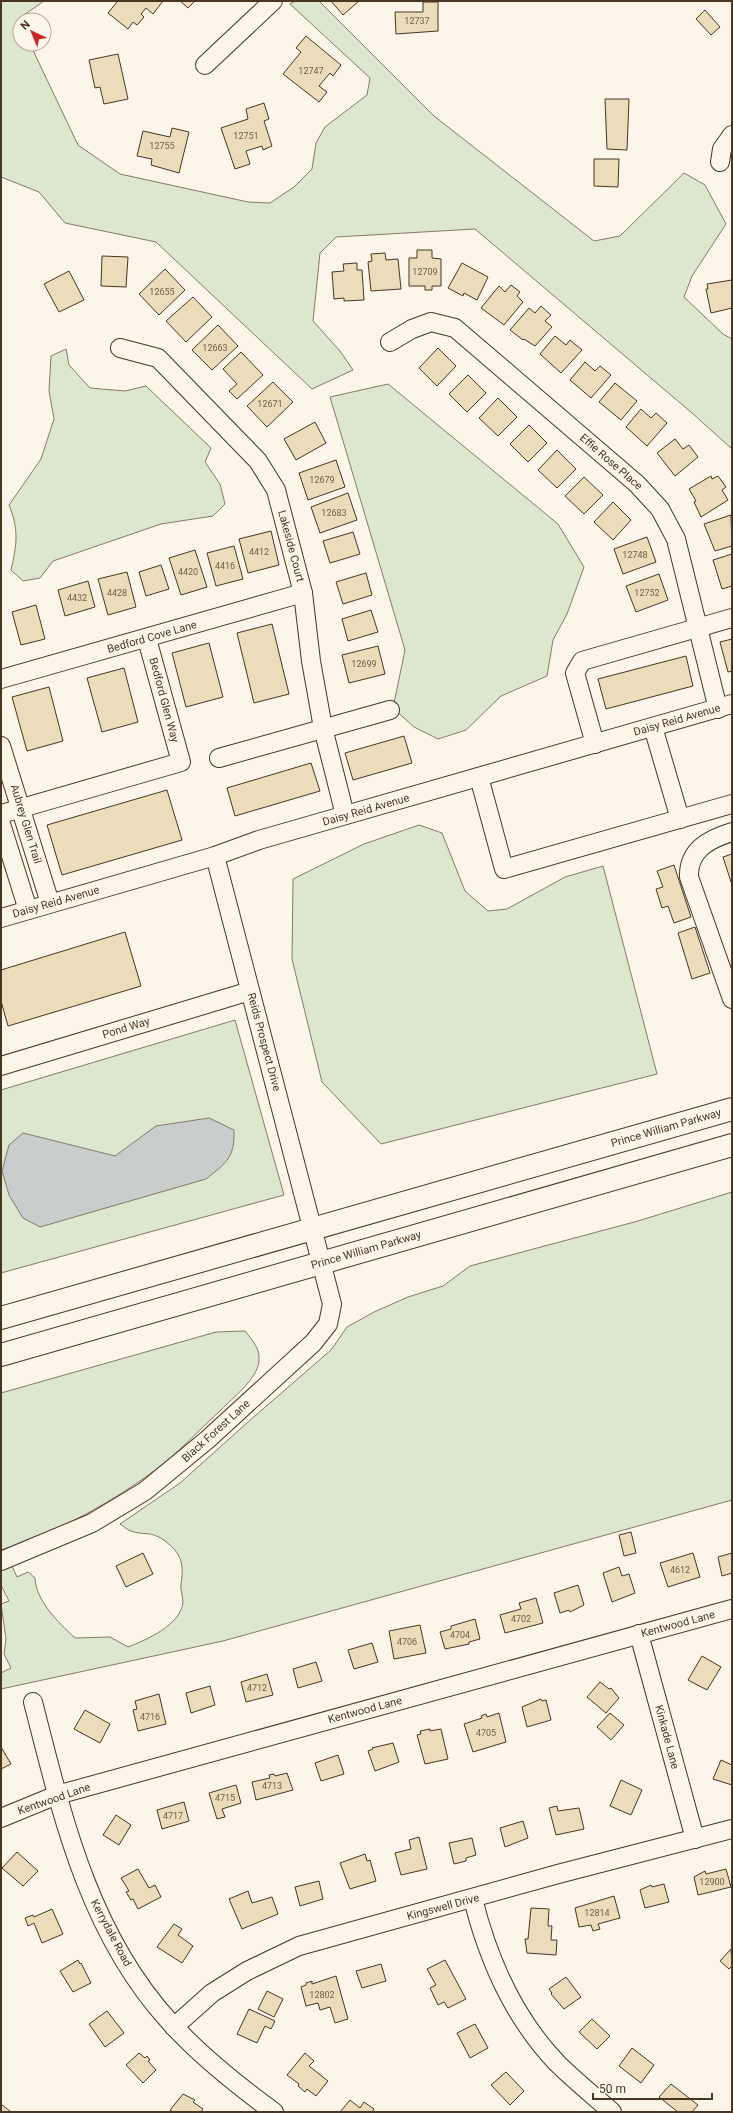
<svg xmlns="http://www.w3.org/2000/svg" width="733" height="2113" font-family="Roboto,sans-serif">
<rect width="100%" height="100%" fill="#fbf6e9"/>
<g fill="#dce7d0" stroke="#887966">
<path d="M1,1H44L24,15L25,20H20V44H30L78,145L120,174L248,202L270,203L294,187L312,169L316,143L325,127L367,95L370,78L290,4L295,1H319L434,116L594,241L620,236L684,173L705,185L726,224L692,276L684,297L723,334L732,339V449L692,413L475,229L336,237L320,253L313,321L340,351L353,370L312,389L156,242L65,223L39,192L1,177Z"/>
<path d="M66,349L69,365L90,388L125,391L146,386L211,448L205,462L220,484L225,504L213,516L161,524L53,561L40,578L23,581L11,570C17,544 19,530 9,505L41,459L54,419L49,391L51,356Z"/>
<path d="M388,384L558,524L584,567L567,614L553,640L547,676L501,696L466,730L438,739L414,727L393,708L405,650L330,397Z"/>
<path d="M419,825L442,833L465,891L488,911L507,909L565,877L603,866L657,1074L381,1144L322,1082L292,959L293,879L364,844Z"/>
<path d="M235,1020L284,1195L1,1273V1090Z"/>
<path d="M732,1192V1500L223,1641L1,1689V1673L11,1668L4,1654L6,1639L1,1604L9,1601L1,1585V1570L12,1566L17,1577L28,1572L35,1578C36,1601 58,1622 75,1638L110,1637L128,1647C146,1640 181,1625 183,1602C183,1596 180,1590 181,1584C184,1564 182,1554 165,1541C151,1530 144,1536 131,1531C127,1530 124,1526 120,1524L180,1483L248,1422L331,1350L347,1327L374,1312L408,1297L443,1286L470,1266L638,1221Z"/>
<path d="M245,1331C252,1340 260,1348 259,1360C259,1378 232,1398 221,1410C202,1427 184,1447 163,1464C117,1500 57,1533 1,1550V1393L216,1332Z"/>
</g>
<path fill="#c9cecd" stroke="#887966" d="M209,1118L234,1130C235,1158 226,1163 206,1179L40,1227L23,1218L9,1195L2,1171L9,1145L23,1133L115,1156L156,1126Z"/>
<g fill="#ecdcbc" stroke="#4a3520">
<path d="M115,1H163L153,14L146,8L141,14L144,17L137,25L133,22L128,29L108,13L117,2Z"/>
<path d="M180,1H195L188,8Z"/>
<path d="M331,1H359L343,15Z"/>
<path d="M423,2H438V31L396,34L395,12H423Z"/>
<path d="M705,10L720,27L711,35L696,19Z"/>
<path d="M306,36L341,65L333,76L330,73L319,86L327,92L319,102L283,74L301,52L296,48Z"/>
<path d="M118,54L128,99L104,104L100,87L95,88L89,60Z"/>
<path d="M605,99H629L627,150L607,149Z"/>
<path d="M264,103L269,119L264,121L272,146L263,150L262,146L246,151L250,164L235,169L221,128L248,119L246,109Z"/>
<path d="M172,128L189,132L179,173L151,165L152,159L137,156L143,131L170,137Z"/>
<path d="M594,159H619L618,187L594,186Z"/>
<path d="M417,250H432V258L441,259V286H432V290H425V286H409V258H417Z"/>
<path d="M385,253L386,260L398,259L401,289L371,291L368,262L372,261L371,254Z"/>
<path d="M102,256L128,257L126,287L101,286Z"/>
<path d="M357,263V270H362L364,300L344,301V298L334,299L332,272L344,271L343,264Z"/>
<path d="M462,263L488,277L477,300L464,293L463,296L448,288Z"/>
<path d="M165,269L185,290L159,315L139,294Z"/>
<path d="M69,271L84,300L59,312L44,284Z"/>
<path d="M732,280V308L711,313L706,289H708L707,284Z"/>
<path d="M511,285L520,292L517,296L523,302L504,325L481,308L499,286L505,292Z"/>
<path d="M193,297L212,317L186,342L166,321Z"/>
<path d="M541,306L551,315L545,321L552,327L535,346L524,339L523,340L510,330L529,308L535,313Z"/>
<path d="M218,325L238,346L212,370L192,350Z"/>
<path d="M555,336L566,345L570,340L582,350L561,373L540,354Z"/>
<path d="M438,348L456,366L437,386L419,368Z"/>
<path d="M241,352L263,375L237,399L229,391L237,384L223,369Z"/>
<path d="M585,362L595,371L600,366L611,375L591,398L570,380Z"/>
<path d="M468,375L486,393L467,412L449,394Z"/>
<path d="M273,382L293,402L267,427L247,406Z"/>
<path d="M615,383L637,401L621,420L599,402Z"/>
<path d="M498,398L517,417L498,436L479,418Z"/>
<path d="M641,409L651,418L656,413L667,423L647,446L626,427Z"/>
<path d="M315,422L326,443L296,460L284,439Z"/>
<path d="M529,425L547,443L528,462L510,444Z"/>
<path d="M675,439L683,449L689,445L698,457L675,476L657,453Z"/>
<path d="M557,450L576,469L557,488L538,470Z"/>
<path d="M336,460L345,487L308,500L299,473Z"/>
<path d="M711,476L712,479L718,476L726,487L722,490L728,500L701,517L694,502L696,501L689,489Z"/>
<path d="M584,477L603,495L584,514L565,496Z"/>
<path d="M348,493L357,520L320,533L311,507Z"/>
<path d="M613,502L631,520L613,540L594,522Z"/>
<path d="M731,515L732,546L715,551L704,524Z"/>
<path d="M271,531L279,565L248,573L239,539Z"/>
<path d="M353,532L360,554L330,563L323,541Z"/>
<path d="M647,537L656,562L623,574L614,549Z"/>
<path d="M234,546L243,579L216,586L207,553Z"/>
<path d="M195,550L207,587L181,595L169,558Z"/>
<path d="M732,554V586L722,589L713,560Z"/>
<path d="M161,565L169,589L146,596L139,572Z"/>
<path d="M127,572L136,607L108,615L98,579Z"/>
<path d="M366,573L372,595L343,604L336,582Z"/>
<path d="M659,574L668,600L636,612L626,586Z"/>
<path d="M88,581L95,607L65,616L58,590Z"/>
<path d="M36,605L45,639L21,645L12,612Z"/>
<path d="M371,610L378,632L348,641L342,619Z"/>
<path d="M272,624L289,694L254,703L237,633Z"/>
<path d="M732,639V671L728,672L720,642Z"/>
<path d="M209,643L223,697L186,707L172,653Z"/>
<path d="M378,646L385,674L349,683L342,655Z"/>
<path d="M686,656L693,686L606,709L598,679Z"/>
<path d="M124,668L138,722L102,732L87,678Z"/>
<path d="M49,687L63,741L27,751L12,697Z"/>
<path d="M404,736L412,763L353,780L345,753Z"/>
<path d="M311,763L320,791L235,816L227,788Z"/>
<path d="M167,790L182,840L62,875L47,825Z"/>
<path d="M732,854V885L723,857Z"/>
<path d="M674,865L691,917L674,923L668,906L662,908L656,889L663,887L657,871Z"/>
<path d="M695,927L710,973L692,979L678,933Z"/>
<path d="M125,932L141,986L8,1026L1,1001V970Z"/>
<path d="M631,1532L636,1553L624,1556L619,1535Z"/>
<path d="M143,1553L153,1574L126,1587L116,1566Z"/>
<path d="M693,1553L700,1577L668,1587L660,1563Z"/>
<path d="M732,1553V1573L722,1576L718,1557Z"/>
<path d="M619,1567L622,1576L629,1574L635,1593L612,1602L603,1573Z"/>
<path d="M578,1585L584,1605L570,1612L569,1610L560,1613L554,1593Z"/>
<path d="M536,1598L543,1623L505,1633L500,1615L521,1609L519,1603Z"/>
<path d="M475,1619L480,1639L469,1642V1644L445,1649L440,1632L451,1629V1626Z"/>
<path d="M420,1625L426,1653L394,1659L389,1631Z"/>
<path d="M372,1643L378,1662L354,1669L348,1650Z"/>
<path d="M702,1656L721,1667L707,1690L688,1680Z"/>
<path d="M316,1662L322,1681L298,1688L293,1669Z"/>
<path d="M267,1674L273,1695L246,1702L241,1682Z"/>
<path d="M600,1682L609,1689L611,1688L619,1698L606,1713L587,1697Z"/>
<path d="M210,1686L215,1705L191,1713L186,1693Z"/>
<path d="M159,1694L166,1724L138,1731L133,1710L137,1709L135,1701Z"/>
<path d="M541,1699L542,1701L546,1700L551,1720L527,1727L522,1707Z"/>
<path d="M85,1710L110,1724L100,1743L74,1729Z"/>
<path d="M499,1713L506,1742L473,1752L464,1724L482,1718L481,1716L486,1714L487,1717Z"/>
<path d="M610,1713L624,1725L611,1740L597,1727Z"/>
<path d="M430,1729V1731L441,1729L448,1759L425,1764L417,1735L421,1734L420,1731Z"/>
<path d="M393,1743L399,1762L375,1771L368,1751L373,1749L372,1748Z"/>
<path d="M1,1747L11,1764L1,1769Z"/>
<path d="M338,1755L344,1774L321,1781L315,1763Z"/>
<path d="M721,1760L732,1765V1785L713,1779Z"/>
<path d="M287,1773L293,1790L256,1800L252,1782L270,1778L269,1775L274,1774L275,1776Z"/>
<path d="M621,1780L642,1790L631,1815L610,1806Z"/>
<path d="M236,1785L241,1803L222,1809L225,1817L217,1819L209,1793Z"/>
<path d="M184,1802L189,1821L162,1829L157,1810Z"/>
<path d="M557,1806L558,1811L579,1808L584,1829L556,1835L549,1808Z"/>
<path d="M116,1815L131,1825L119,1845L103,1835Z"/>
<path d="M523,1821L528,1838L505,1847L500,1828Z"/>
<path d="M419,1837L427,1869L401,1875L395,1853L411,1849L409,1840Z"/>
<path d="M472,1838L476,1855L466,1858V1861L454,1864L449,1843Z"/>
<path d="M17,1852L38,1871L23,1886L2,1868Z"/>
<path d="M365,1854L367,1861L370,1860L376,1881L350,1889L340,1863Z"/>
<path d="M138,1869L149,1888L155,1885L161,1897L138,1909L133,1899L131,1900L126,1892L129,1891L121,1878Z"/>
<path d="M726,1869L731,1887L698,1895L694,1877L705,1871L706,1874Z"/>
<path d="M319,1881L323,1899L300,1906L295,1887Z"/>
<path d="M664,1884L669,1902L645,1908L640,1890L651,1885L652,1887Z"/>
<path d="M248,1891L252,1903L272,1897L278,1914L242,1929L229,1899Z"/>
<path d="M614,1896L620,1918L598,1924L600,1929L593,1931L591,1925L579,1927L575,1908Z"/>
<path d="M531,1908L549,1909L548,1926H552L551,1940H557L556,1955L527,1953L525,1939H528Z"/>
<path d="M52,1909L63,1934L42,1943L34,1923L28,1926L25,1918L33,1915L34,1917Z"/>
<path d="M174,1924L182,1929L178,1935L193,1946L182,1963L157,1947Z"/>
<path d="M731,1949L732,1966L729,1969L720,1961Z"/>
<path d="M78,1960L80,1964L81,1963L91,1983L73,1992L60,1971Z"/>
<path d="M445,1960L466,1999L448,2008L444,2002L438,2005L430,1988L436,1985L427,1969Z"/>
<path d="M381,1964L386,1981L362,1988L356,1971Z"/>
<path d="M336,1976L348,2019L335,2023L330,2007L320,2010L318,2003L306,2006L301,1987L306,1985V1983L312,1981V1984Z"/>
<path d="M566,1977L581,1997L564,2009L551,1994L552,1993L549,1989Z"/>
<path d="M267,1991L283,1999L274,2017L258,2009Z"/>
<path d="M249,2009L275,2021L271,2029L265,2026L257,2043L237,2034Z"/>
<path d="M107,2011L124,2033L105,2047L89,2024Z"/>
<path d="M592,2019L610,2036L597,2049L579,2032Z"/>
<path d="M475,2024L488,2048L470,2058L457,2033Z"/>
<path d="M632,2048L654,2065L641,2083L619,2066Z"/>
<path d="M139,2053L145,2058L147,2056L150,2060L148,2061L156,2070L143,2083L126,2065Z"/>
<path d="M305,2053L314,2061L309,2066L328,2081L316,2096L307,2089L305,2092L298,2086L299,2084L287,2075Z"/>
<path d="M506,2072L524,2091L510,2105L491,2085Z"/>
<path d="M671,2084L698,2105L692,2112H678L659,2097Z"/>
<path d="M183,2094L195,2100L193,2102L203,2109L201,2112H173L170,2110Z"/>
<path d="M350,2100L360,2108L364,2102L374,2109L372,2112H340Z"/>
<path d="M1,2104L11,2112H1Z"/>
</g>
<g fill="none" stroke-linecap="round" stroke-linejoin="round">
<defs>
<g id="minor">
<path d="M205,65L273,1"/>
<path d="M720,162L722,149L732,135"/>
<path d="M390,342L412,329L431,322L455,328L637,484L660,509L676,539L718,709"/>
<path d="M120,348L158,358L258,461L276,490L303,593L311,661L323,728L345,815"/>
<path d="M1,679L303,593"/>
<path d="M653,727L680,819"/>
<path d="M595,744L575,673L582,661L732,618"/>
<path d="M1,746L50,903"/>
<path d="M219,758L390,710"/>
<path d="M479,777L504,869L732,804"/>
<path d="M1,814L181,762L147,639"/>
<path d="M1,824L28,910"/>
<path d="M732,832C709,839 688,850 689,877L732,999"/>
<path d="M1,918L215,856L259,840L732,704"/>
<path d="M1,1066L250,991"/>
<path d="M1,1561L92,1523L145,1491L207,1440L313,1343L328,1324L332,1304L215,856"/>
<path d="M639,1634L695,1839"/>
<path d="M33,1702C62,1815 88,1932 169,2021C199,2055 237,2085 274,2112"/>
<path d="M1,1818L57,1795L732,1609"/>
<path d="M473,1899C488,1959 514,2018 557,2063C574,2080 594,2096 612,2112"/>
<path d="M174,2027L212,1993L247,1971L299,1946L558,1874L732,1829"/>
</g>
<g id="highway">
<path d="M1,1318L732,1109"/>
<path d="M1,1355L732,1145"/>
</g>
</defs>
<use href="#minor" stroke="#4a3520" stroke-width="20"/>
<use href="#highway" stroke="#4a3520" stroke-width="24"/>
<use href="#minor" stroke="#fbf6e9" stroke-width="18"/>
<use href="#highway" stroke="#fbf6e9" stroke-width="22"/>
</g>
<g text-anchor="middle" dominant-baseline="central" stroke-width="3" stroke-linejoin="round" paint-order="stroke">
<g font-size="9" fill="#725f47">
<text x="417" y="21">12737</text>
<text x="311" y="71">12747</text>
<text x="246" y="136">12751</text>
<text x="162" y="146">12755</text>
<text x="425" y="272">12709</text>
<text x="162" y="292">12655</text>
<text x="215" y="348">12663</text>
<text x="270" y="404">12671</text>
<text x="322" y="480">12679</text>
<text x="334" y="513">12683</text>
<text x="259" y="552">4412</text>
<text x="635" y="555">12748</text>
<text x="225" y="566">4416</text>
<text x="188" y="572">4420</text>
<text x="117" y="593">4428</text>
<text x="647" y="593">12752</text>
<text x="77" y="598">4432</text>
<text x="364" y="664">12699</text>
<text x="680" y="1570">4612</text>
<text x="521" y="1619">4702</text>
<text x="460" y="1635">4704</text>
<text x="407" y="1642">4706</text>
<text x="257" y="1688">4712</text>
<text x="150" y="1717">4716</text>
<text x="486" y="1733">4705</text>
<text x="272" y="1786">4713</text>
<text x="225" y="1798">4715</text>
<text x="173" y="1816">4717</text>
<text x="712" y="1882">12900</text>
<text x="597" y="1913">12814</text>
<text x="322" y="1995">12802</text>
</g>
<g font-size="11" fill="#4a3520" stroke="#fbf6e9">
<text transform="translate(611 462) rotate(41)">Effie Rose Place</text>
<text transform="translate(291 546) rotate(75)">Lakeside Court</text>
<text transform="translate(152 637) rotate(-16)">Bedford Cove Lane</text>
<text transform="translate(164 700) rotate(75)">Bedford Glen Way</text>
<text transform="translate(677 720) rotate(-16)">Daisy Reid Avenue</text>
<text transform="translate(366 810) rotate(-16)">Daisy Reid Avenue</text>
<text transform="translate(26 824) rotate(73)">Aubrey Glen Trail</text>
<text transform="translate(56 902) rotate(-16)">Daisy Reid Avenue</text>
<text transform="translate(126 1028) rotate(-17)">Pond Way</text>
<text transform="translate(264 1042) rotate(75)">Reids Prospect Drive</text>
<text transform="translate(666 1128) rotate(-16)">Prince William Parkway</text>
<text transform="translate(366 1250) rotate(-16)">Prince William Parkway</text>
<text transform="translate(216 1431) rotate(-42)">Black Forest Lane</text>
<text transform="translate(678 1624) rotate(-15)">Kentwood Lane</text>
<text transform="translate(365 1710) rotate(-15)">Kentwood Lane</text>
<text transform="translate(667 1737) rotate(75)">Kinkade Lane</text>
<text transform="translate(54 1799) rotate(-19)">Kentwood Lane</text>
<text transform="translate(443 1907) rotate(-15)">Kingswell Drive</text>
<text transform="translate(111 1933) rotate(62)">Kerrydale Road</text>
</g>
</g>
<rect width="733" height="2113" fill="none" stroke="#4a3520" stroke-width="4"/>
<g transform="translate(32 32) rotate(316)"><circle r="19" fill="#fbf6e9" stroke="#b4a999"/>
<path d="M0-3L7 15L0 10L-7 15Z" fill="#c62828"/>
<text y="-6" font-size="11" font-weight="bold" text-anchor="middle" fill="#4a3520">N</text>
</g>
<path d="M593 2093v6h119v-6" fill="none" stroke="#4a3520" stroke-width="2"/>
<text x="599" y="2093" font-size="12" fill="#4a3520" stroke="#fbf6e9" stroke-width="3" paint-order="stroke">50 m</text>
</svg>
